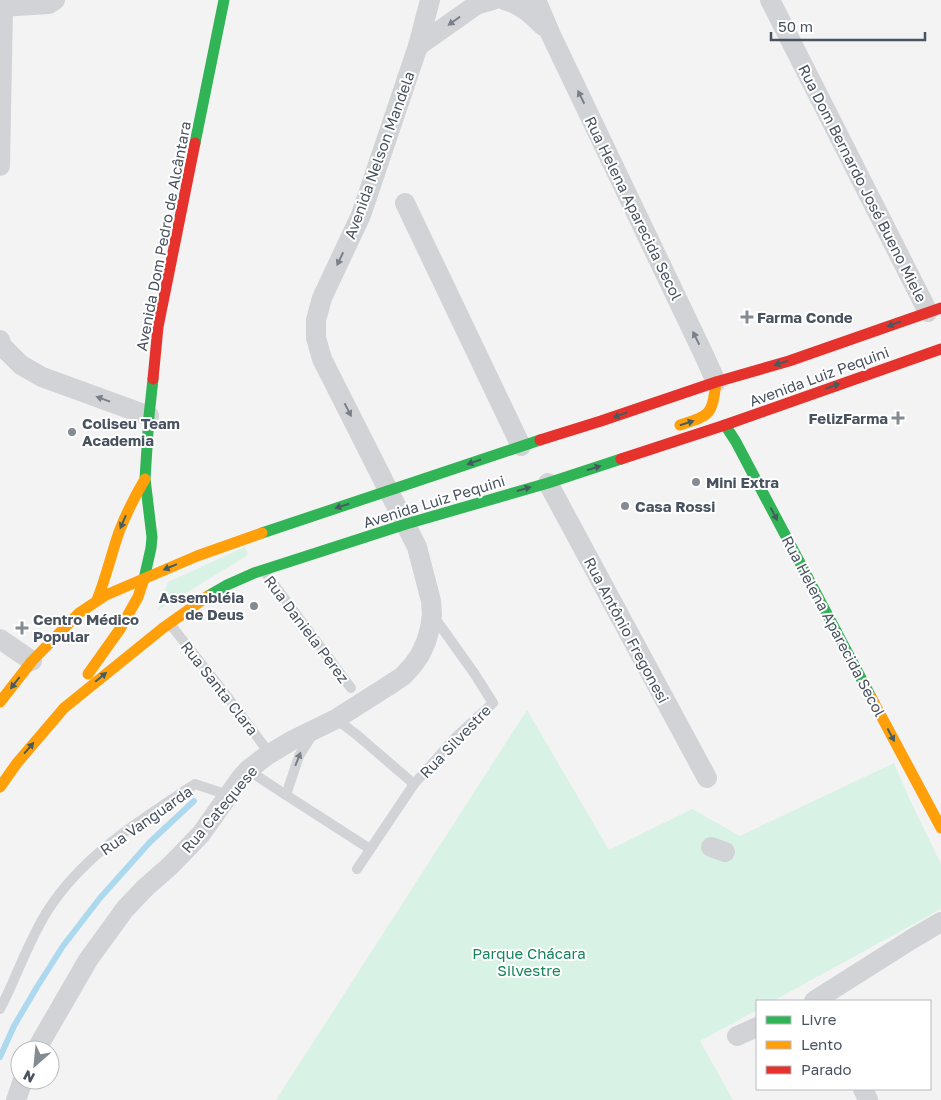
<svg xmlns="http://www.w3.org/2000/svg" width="941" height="1100" font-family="'Golos Text',sans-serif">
<rect width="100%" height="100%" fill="#f3f3f3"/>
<g fill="#d8f2e5">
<path d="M245,547L248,555L158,610L168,582Z"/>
<path d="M527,710L609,850L692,809L740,836L894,763L909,798L941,864V909L773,1001H757V1010L700,1041L733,1100H276Z"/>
</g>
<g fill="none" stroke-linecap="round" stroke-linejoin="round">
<path stroke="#add9ef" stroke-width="6" d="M0,1057L14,1026L37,987L63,946L100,898L150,842L194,801"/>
<g stroke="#d1d3d6" stroke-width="10">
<path d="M264,571L351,688"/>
<path d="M170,624L223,691L270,754"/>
<path d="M336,719L357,735L414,784"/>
<path d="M248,770L286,795L370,849"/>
<path d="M286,795L299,756L312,735"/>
<path d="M357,869L414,784L455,738L493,703L474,673L432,614"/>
<path d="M0,1009C17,977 28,941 48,910C84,854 141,820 195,784L228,795"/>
</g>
<g stroke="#d1d3d6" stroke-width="20">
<path d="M504,0C520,4 531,14 543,26"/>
<path d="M536,0L551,35L704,355L716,382"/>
<path d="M770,0L928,312"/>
<path d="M0,7L49,4L55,0"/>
<path d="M418,46L469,10L476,5L493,0"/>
<path d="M0,166L3,7"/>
<path d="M405,203L521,446"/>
<path d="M0,340L2,346L21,365L42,377L149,416"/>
<path d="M548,483L707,778"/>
<path d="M0,639L32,661"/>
<path d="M711,847L725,852"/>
<path d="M814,1001L912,939L941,922"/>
<path d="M737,1036L757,1027"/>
<path d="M36,1050L88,960L125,909L145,888L171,865L201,834L240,779L248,770L266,756L291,741L336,719L391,684L403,676L413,665L420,655L426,642L430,628L432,614L431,601L417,547L322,359L316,338V320L322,298L361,215L418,46L430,0"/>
<path d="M863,1089L868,1100"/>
<path d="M16,1100L23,1080"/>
</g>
<g stroke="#30b455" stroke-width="11">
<path d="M195,143L224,0"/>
<path d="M725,425L736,442L871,697"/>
<path d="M262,533L540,440"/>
<path d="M144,579L151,548L152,537L145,479L149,416L153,379"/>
<path d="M208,596L227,585L254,573L406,524L548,483L621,459"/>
</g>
<g stroke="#ff9f0a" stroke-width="11">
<path d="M680,425C711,415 712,415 716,382"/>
<path d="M97,600C106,578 111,555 119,532C126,514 135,496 145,479"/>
<path d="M88,674L120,629L138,597L144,579"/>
<path d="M871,697L941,828"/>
<path d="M0,702L32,661L79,613L106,595L197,556L262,533"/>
<path d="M0,787L17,763L64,708L163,628L208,596"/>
</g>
<g stroke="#e5322d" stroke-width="11">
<path d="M153,379L158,327L195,143"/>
<path d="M540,440L601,421L716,382L789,361L941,308"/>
<path d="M621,459L725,425L941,349"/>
</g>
</g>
<defs><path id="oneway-solid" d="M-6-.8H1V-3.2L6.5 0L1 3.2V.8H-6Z" transform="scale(1.25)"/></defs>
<g fill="#798089">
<use href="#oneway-solid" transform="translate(454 21) rotate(144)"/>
<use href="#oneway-solid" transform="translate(581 97) rotate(-116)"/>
<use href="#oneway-solid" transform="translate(340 259) rotate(115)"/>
<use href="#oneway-solid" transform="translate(696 338) rotate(-116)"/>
<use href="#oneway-solid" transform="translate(103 399) rotate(-160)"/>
<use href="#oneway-solid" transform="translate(348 410) rotate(63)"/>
<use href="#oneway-solid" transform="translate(298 759) rotate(-68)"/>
</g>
<g fill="#465d5f">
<use href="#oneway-solid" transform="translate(894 324) rotate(160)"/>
<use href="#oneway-solid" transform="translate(781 363) rotate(163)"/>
<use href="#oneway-solid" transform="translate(833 386) rotate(-19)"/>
<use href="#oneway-solid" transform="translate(620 415) rotate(161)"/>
<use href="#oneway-solid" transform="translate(687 423) rotate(-18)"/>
<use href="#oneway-solid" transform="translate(474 462) rotate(161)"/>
<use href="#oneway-solid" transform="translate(594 468) rotate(-18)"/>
<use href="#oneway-solid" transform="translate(524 489) rotate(-16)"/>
<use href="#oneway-solid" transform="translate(342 506) rotate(162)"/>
<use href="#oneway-solid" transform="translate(774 514) rotate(62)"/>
<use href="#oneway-solid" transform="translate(123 522) rotate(113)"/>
<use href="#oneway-solid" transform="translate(170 567) rotate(157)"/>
<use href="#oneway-solid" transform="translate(101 677) rotate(-40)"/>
<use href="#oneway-solid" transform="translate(15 683) rotate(128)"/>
<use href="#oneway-solid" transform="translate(891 735) rotate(62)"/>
<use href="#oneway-solid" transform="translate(29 748) rotate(-49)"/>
</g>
<g fill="#848b93" stroke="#fff" stroke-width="2">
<path d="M744.5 309.5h5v5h5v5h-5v5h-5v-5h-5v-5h5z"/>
<path d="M895.5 410.5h5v5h5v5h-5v5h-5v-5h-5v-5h5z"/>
<circle cx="72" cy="432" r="5"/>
<circle cx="696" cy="482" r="5"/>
<circle cx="625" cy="506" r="5"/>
<circle cx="254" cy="606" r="5"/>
<path d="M19.5 620.5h5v5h5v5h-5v5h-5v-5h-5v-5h5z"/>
</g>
<g text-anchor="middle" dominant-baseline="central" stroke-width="4" stroke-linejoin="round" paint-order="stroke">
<g font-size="15" fill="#495360" stroke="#fff">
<text transform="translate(379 155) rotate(-70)">Avenida Nelson Mandela</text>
<text transform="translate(863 183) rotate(63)">Rua Dom Bernardo José Bueno Miele</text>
<text transform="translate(634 208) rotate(64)">Rua Helena Aparecida Secol</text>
<text transform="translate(163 236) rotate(-79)">Avenida Dom Pedro de Alcântara</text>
<text transform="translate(819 376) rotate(-20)">Avenida Luiz Pequini</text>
<text transform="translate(434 501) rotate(-17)">Avenida Luiz Pequini</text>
<text transform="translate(834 626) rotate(62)">Rua Helena Aparecida Secol</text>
<text transform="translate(307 629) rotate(53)">Rua Daniela Perez</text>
<text transform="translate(627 630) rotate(62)">Rua Antônio Fregonesi</text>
<text transform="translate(220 688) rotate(52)">Rua Santa Clara</text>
<text transform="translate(455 741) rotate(-46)">Rua Silvestre</text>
<text transform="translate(219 809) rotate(-50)">Rua Catequese</text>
<text transform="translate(146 820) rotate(-35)">Rua Vanguarda</text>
</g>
<g font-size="15" font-weight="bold" fill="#495360" stroke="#fff" text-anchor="start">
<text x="757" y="317">Farma Conde</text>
<text x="888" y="418" text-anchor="end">FelizFarma</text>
<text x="82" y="423">Coliseu Team<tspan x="82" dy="17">Academia</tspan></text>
<text x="706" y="482">Mini Extra</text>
<text x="635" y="506">Casa Rossi</text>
<text x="244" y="597" text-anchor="end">Assembléia<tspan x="244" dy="17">de Deus</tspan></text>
<text x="33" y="619">Centro Médico<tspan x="33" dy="17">Popular</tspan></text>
</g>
<g font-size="15" fill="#17845c" stroke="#fff">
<text x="529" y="953">Parque Chácara<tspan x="529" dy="17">Silvestre</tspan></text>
</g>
</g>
<rect x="756" y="1000" width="175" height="90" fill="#ffffff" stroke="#b6babf"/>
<rect x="766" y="1016" width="25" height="8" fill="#30b455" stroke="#b6babf"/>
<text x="801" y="1025" font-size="15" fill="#495360">Livre</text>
<rect x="766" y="1041" width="25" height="8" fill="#ff9f0a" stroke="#b6babf"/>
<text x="801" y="1050" font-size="15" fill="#495360">Lento</text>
<rect x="766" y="1066" width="25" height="8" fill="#e5322d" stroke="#b6babf"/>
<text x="801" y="1075" font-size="15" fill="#495360">Parado</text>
<g transform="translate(35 1065) rotate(207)"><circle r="24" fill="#ffffff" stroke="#b6babf"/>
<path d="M0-4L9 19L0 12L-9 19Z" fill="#848b93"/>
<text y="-8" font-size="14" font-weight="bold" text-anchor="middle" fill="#495360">N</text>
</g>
<path d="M771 32v8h154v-8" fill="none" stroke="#495360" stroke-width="2.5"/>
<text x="778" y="32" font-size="15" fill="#495360" stroke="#ffffff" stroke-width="4" paint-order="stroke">50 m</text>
</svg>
